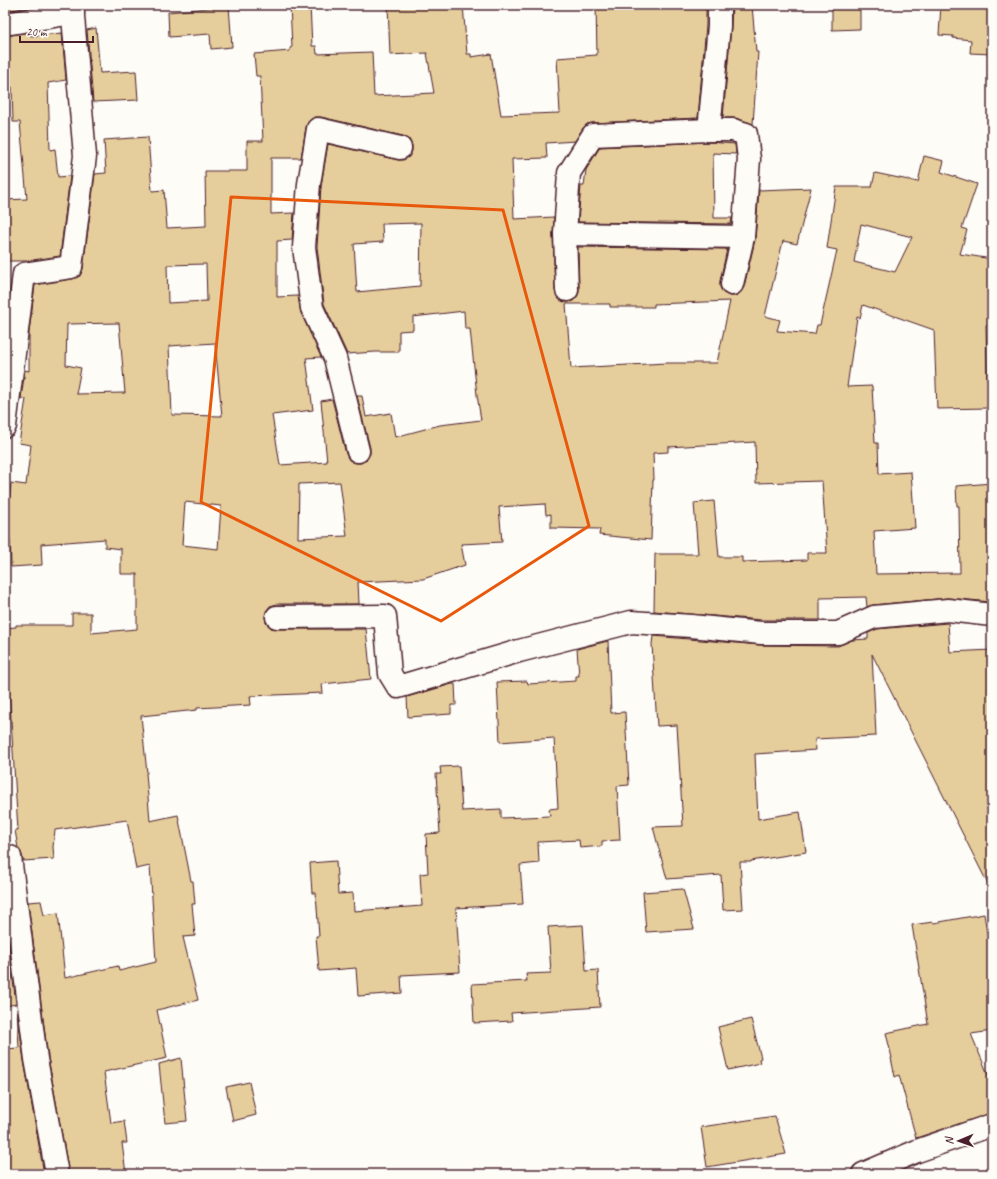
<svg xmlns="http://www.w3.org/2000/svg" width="997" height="1179" font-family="Caveat,sans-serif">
<rect width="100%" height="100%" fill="#fdfcf7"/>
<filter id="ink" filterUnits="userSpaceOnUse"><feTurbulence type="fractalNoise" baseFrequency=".025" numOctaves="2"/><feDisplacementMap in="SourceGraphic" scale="8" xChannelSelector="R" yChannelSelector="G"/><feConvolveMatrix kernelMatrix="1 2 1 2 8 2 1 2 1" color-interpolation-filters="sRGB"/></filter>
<g filter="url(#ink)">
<g fill="#e6ce9c" stroke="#4a1f2b" fill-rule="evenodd">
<path d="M5,5H30V7L5,11Z"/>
<path d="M290,5H310L312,46H316L317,54L372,52L374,96L434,93L427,53L390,55L388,5H413V7L438,5H463L467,54H471V57L491,54L501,115L560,113L557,58L597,55L596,5H706V25L698,118L592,123L587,124L583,128L575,141L546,143L547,158L512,159L514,219L554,217L553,234L555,290L557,297L562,301L568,302L573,301L578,295L579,290L578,247L727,249L720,281V287L723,293L729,296H736L741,292L744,287L755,240L759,190L811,188L797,244L783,241L765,316L780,320L777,331L815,334L817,325H820L837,250L827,248L836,187H872L875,173L918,182L924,156L944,161L941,172L977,184L962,228L967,230L960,254L992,259V325H986L988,408L937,409L934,330L863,305L860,318L857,317L847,387L872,386L875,443H878L879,474L911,472L915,528L874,531L876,574L960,573L959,506H957L956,486L992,483V602L947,598L873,605L867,607L866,597L820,598V620H762L654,611L655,554H698L694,503L714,501L719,557H742V562L807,560V553H827L822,481L756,483L755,442L668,447V452L653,453L654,480H653L651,540L599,535L600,529L551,528V514L546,515L545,504L499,507L502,542L461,544L465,565L423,579L358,582L359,604H277L270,606L266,611L265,617L266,623L271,628L277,629H366L371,679L322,684L323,693L250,696L251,705L197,708V710L141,716L147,773H146L150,821L178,815L191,881H193L195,904H192L195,936L183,937L198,1000L157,1010L167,1058L104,1072L111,1123L124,1121L127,1143H122L126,1174H69L48,1057L28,902L41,901L44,915L58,913L65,978L118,966L119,971L156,962L150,866L136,869L127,820L55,830L53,847L54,859L23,861L22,855L18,848L15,830H18L9,688H7L5,658V628L16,627V625H72V613H91V633L137,629V574H121V549L105,547V539L41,544L42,565L11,567L10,540H6L5,514H8L11,483L26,485L31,445L19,443L26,399L21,398L25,370L29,371V332L35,285L73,279L80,276L83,269L95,174L106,173L104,140L148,137L152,191L164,190L167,228L206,226L205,171H247V141H263L260,76H256L254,54L290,51V48L292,47ZM314,117H321L403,136L409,139L412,145V151L409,157L403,160H398L328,144L321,186L317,247L324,304L347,354L375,352H399V331L413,330V317L464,311L465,329H470L477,395L481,420L440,425L395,437L391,413L366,417L362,396H357L370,448V454L366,460L361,463H355L349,460L346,454L332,399L321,401L327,462L280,465L272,415L313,410L306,358L321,357L301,313L298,296L277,297V241L292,240L294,213L271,214V158H301L306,127L309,121ZM421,223L420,286L357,292L354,244L383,242L382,224ZM861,224L912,237L895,272L854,262ZM206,264L207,301L168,303L167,265ZM730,301L717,363H667L571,368L566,304H610V307H654V304ZM119,323L125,393L76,394L81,368L66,365L67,324ZM215,343L222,416L172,415L169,346ZM340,482L347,536L298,538L299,484ZM185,502L221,506L218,549L182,545Z"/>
<path d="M732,5H752L756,52H758L753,124L736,118H723L731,27Z"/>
<path d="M832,5H860V29L832,30Z"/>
<path d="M941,5H992V54L970,53L971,40L953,38V36L939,35Z"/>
<path d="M229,6L232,47L211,49L210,34L169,37L168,12Z"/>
<path d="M96,28L100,73L136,71L138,100L93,102L87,30Z"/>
<path d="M31,32V36L62,33L66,80L48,83L50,150L55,149L58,177L70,176L60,256L26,261H5V200L27,199L20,122H13L12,87L5,88V36Z"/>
<path d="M709,142L735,144L736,154L713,153L714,218H732L731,224L578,222L581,186H584L586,170L600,147Z"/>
<path d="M948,623L950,652L992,650V892L872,654L876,736L815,739L816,750L755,754L758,819L800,812L806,852L751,861V862H740L743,909L723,910L721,875L667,879L653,827L683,826L677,725L657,726L652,644L653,636L760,645L838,646L852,640L868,639V633L877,629Z"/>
<path d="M608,641L611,713L625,712L629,785L617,786L620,840L602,841V846L580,848L579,840L538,842L539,863L520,865L523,904L456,908L460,972L401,975L402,993L358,996L356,968L319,971L316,936H319L316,893H312L310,863L336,861L338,894L353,893L354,911L422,906L420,874L428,873L426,834L440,833L436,774H441L440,767L459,766L462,811L501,809V818L550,816L549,809L558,808L554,738L500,742L497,682L527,681L528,684L576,681V676H579L577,649Z"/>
<path d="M452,684H455L456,705H451V714L408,717L407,697Z"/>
<path d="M683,889L694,929L646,932L643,892Z"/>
<path d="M984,914L992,963V1031L971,1034L992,1084V1113L916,1138L899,1075L895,1077L891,1058H892L886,1033L928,1024L912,925L933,922L934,923Z"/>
<path d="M5,916L16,1004L5,1006Z"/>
<path d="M583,925L586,971L598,970L600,1007L511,1013L512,1021L474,1023L472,984L527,981L526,974L551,973L548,927Z"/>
<path d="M17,1009L24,1061L44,1174H7V1125H5V1049L19,1048Z"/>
<path d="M751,1019L761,1058L759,1059L760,1063L728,1070L718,1027Z"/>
<path d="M181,1058L187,1121L165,1123L159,1064Z"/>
<path d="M249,1082L256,1115L233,1121L226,1087Z"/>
<path d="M775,1116L786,1154L707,1167L701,1127Z"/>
</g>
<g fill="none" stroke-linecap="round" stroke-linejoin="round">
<defs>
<g id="street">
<path d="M5,24L73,13"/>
<path d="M709,130L719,26V5"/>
<path d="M565,234L743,237"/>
<path d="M567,290L565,234L569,173L593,135L709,130H733L746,134L749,159L743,237L732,284"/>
<path d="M5,426L24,274L71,267L85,156L72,5"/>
<path d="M358,451L335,358L312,308L304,247L309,184L318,129L400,148"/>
<path d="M277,617L385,616L390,674L398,687L519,651L631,622L691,626L761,633H838L874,617L948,610L992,615"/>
<path d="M5,856L10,857L36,1059L57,1174"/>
<path d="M863,1174L917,1151L992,1125"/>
</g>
</defs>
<use href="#street" stroke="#4a1f2b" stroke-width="25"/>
<use href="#street" stroke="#fdfcf7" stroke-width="22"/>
</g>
</g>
<path fill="none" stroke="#e8590c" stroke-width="3" stroke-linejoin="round" d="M231,197L503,210L589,526L441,621L201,502Z"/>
<rect width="997" height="1179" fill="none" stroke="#fdfcf7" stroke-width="20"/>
<rect x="10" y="10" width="977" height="1159" fill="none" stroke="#4a1f2b" stroke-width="1.5" filter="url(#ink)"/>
<g transform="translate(959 1141) rotate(268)" stroke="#fdfcf7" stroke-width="3" paint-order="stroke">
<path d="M0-3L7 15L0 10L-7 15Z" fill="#4a1f2b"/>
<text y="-6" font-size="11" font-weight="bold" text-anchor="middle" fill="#4a1f2b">N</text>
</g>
<path d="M20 36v6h73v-6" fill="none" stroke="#4a1f2b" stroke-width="2"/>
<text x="26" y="36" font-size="12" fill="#4a1f2b" stroke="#fdfcf7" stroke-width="3" paint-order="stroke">20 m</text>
</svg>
